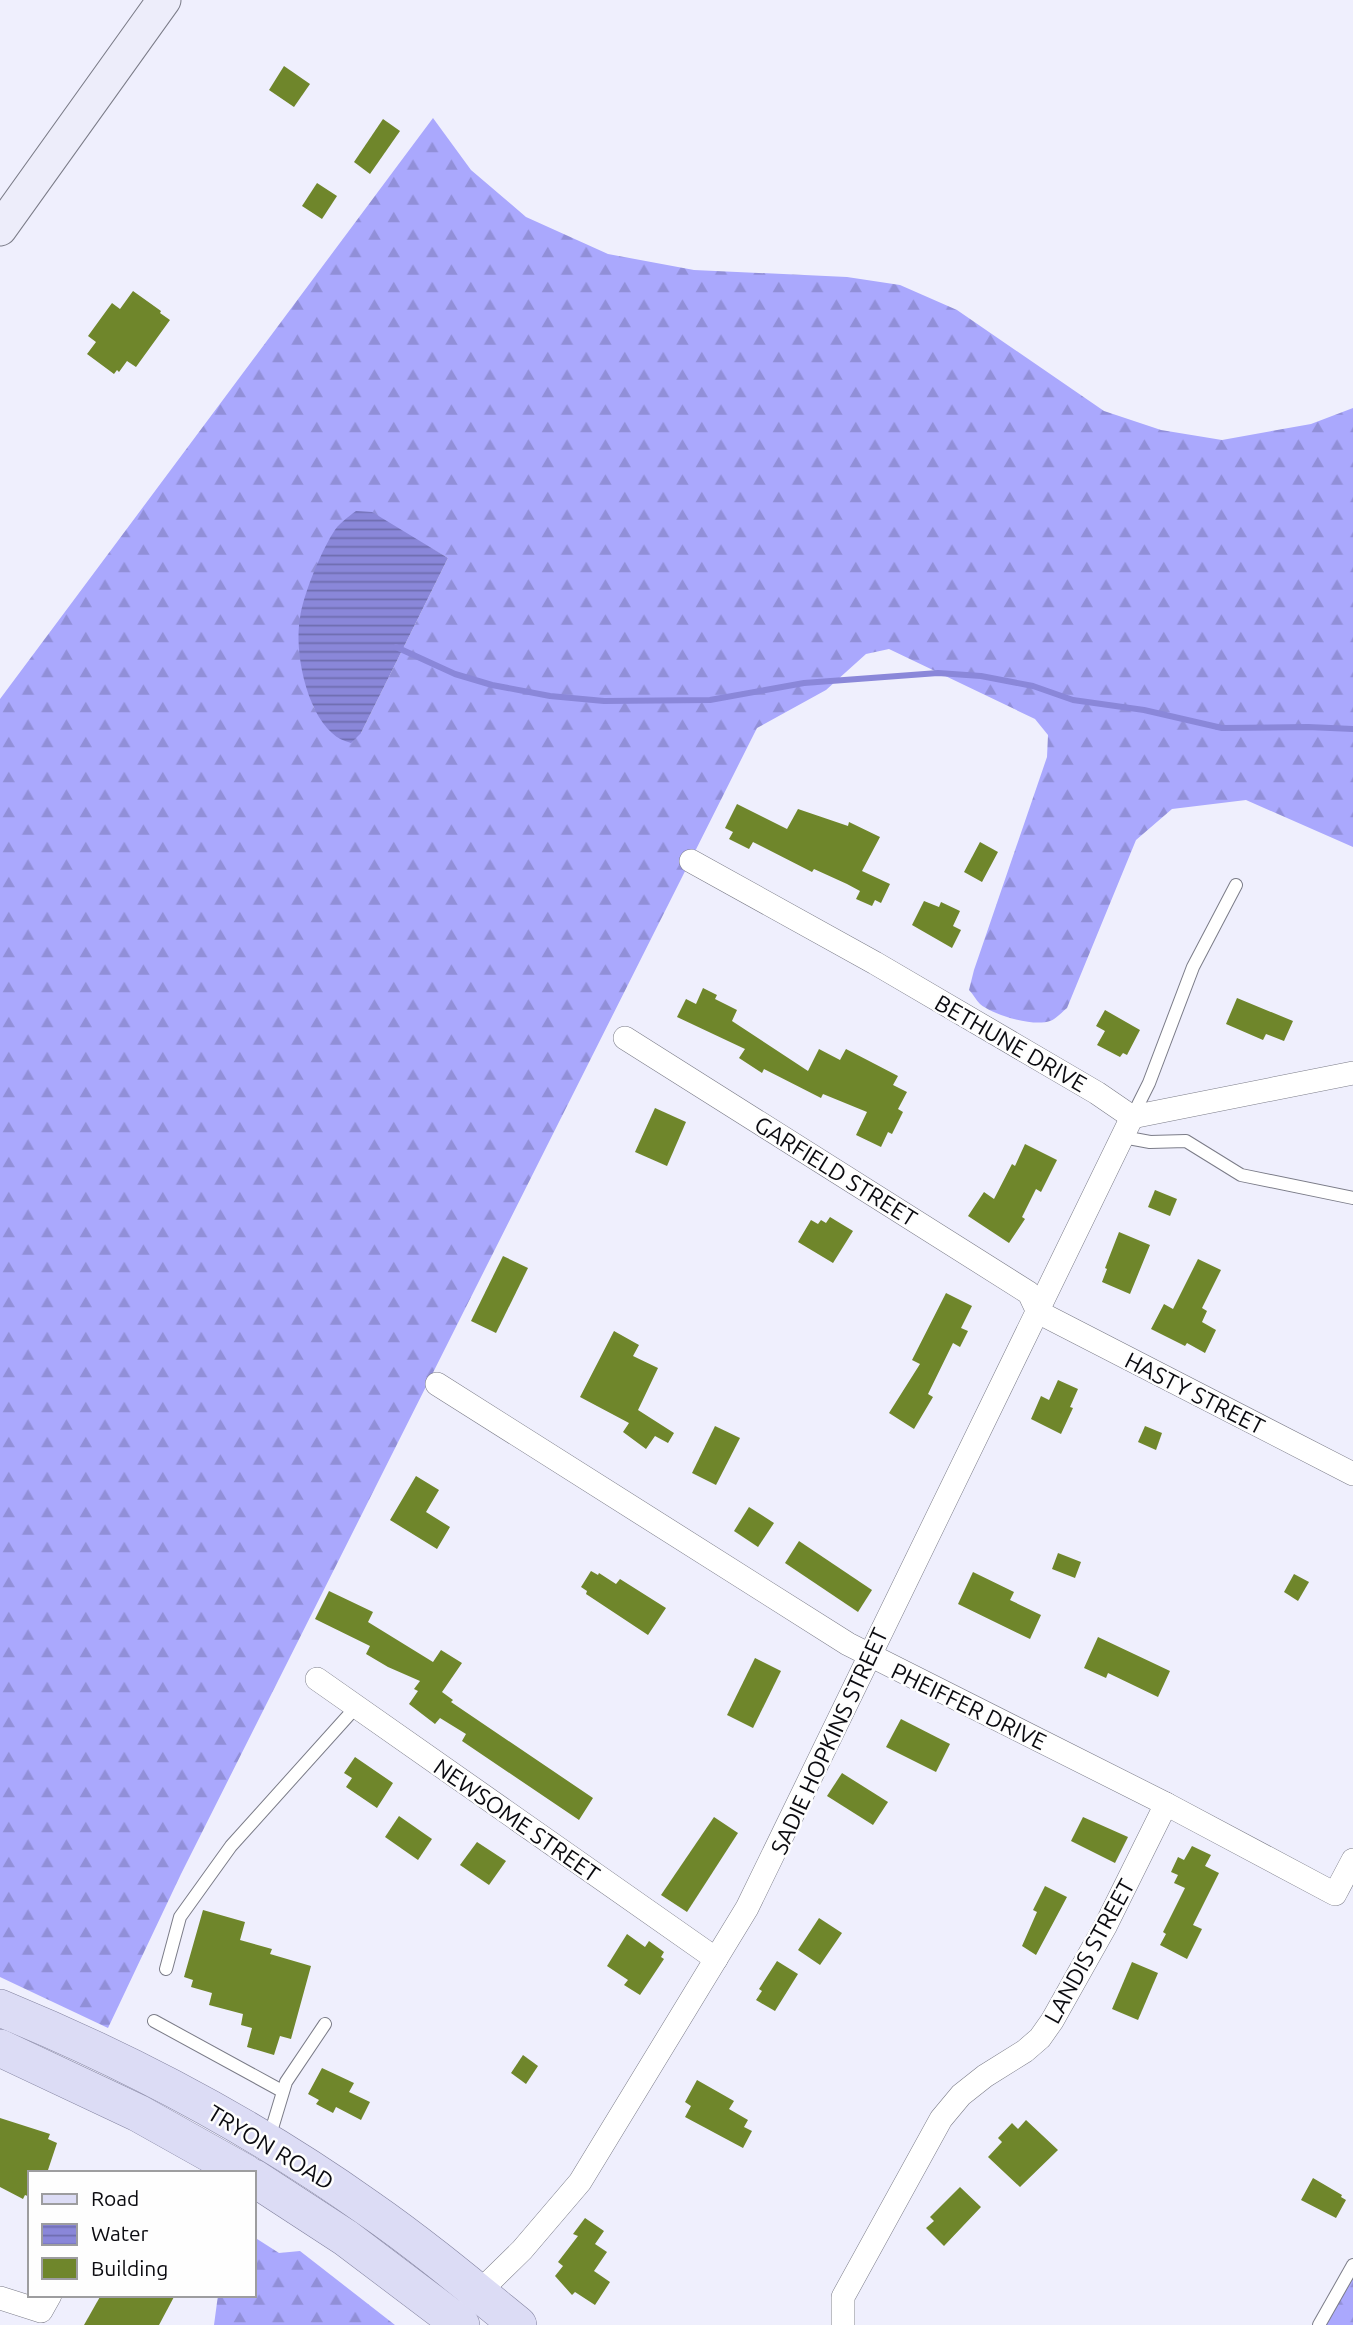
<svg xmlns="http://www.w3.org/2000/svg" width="1353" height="2325" font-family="Ubuntu,sans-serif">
<defs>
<pattern id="forest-firs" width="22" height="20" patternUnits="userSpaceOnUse" patternTransform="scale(1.75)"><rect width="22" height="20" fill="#aaa8fd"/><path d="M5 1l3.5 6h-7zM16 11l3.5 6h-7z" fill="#918fd8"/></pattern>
<pattern id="water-rules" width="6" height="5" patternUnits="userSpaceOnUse" patternTransform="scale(1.75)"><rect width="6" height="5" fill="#8a87d9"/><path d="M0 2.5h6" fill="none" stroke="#6f6daf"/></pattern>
</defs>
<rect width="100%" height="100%" fill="#efeffd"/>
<g fill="url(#forest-firs)" fill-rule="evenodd">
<path d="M433,118L471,170L526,217L608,254L694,270L847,277L900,285L957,310L1104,411L1161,430L1222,440L1311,424L1353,408V847L1246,800L1172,809L1136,840L1067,1008C1062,1012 1056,1019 1050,1021C1033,1027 993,1015 980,1004C976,1000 973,994 969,990L974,970L1047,757L1048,735L1035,719L889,649L866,654L826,690L757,728L181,1874L108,2028L0,1977V699ZM413,538L448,558L361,733L314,708C288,631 299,610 330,539Z"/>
<path d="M254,2237L279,2253L300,2251L395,2325H214L218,2295H254Z"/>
<path d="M1353,2277V2325H1326Z"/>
</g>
<path fill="url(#water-rules)" d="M356,511L372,512L448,558L361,733L351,743C344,741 337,738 332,733C306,710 294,651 300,618C303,595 321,552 333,533C338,524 348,517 356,511Z"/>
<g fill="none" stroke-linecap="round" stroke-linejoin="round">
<path stroke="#8a87d9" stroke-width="6" d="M396,647L455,674L492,685L550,696L604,701L710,700L804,683L938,673L981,676L1033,686L1073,700L1144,710L1222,728L1308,727L1353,729"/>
</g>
<g fill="#6f862b">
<path d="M284,66L310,84L294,107L269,90Z"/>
<path d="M383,119L400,131L370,174L354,162Z"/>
<path d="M317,183L337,196L322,219L302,206Z"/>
<path d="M133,291L161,311L160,313L170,320L136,367L127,361L119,372L117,370L114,374L87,354L96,342L88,336L112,303L120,309Z"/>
<path d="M737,804L787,829L798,809L848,826L849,822L880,837L862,871L890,884L881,903L875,900L872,906L856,899L860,891L847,884L814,869L812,872L753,842L749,849L729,839L733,832L725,828Z"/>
<path d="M980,842L998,852L982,882L964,872Z"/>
<path d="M924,901L939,907L941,902L960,911L953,926L961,930L952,948L912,925Z"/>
<path d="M703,988L717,995L715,999L737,1010L732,1021L808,1071L819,1049L840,1060L846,1049L898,1076L893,1085L907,1092L898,1109L903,1112L892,1134L888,1132L881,1147L856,1135L867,1112L823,1094L821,1098L764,1069L762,1073L739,1058L745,1049L677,1017L686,999L696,1004Z"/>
<path d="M1237,998L1293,1021L1284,1041L1266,1034L1263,1040L1226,1024Z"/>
<path d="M1105,1010L1140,1030L1127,1055L1123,1053L1120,1057L1097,1045L1105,1031L1096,1026Z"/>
<path d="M655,1108L686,1122L667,1166L635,1152Z"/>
<path d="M1025,1144L1057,1160L1041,1192L1036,1189L1022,1217L1025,1219L1009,1243L968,1216L984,1192L994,1199L1012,1164L1015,1166Z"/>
<path d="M1155,1190L1177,1199L1170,1216L1148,1207Z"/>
<path d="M830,1217L853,1231L833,1263L798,1242L811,1220L818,1224L821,1220L826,1223Z"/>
<path d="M1119,1232L1150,1245L1130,1294L1102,1282L1107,1269L1105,1268Z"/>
<path d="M503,1256L528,1268L496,1333L471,1321Z"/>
<path d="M1198,1259L1221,1270L1202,1308L1207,1311L1202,1322L1216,1330L1205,1353L1187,1343L1185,1346L1151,1329L1164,1304L1173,1309Z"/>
<path d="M946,1293L972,1306L961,1328L968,1331L960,1347L953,1343L928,1394L933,1397L914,1429L889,1413L920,1364L912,1360Z"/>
<path d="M614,1331L639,1345L633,1356L658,1368L638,1410L674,1433L668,1443L655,1436L646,1449L623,1432L629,1423L580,1397Z"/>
<path d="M1058,1380L1078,1389L1070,1407L1073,1408L1061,1434L1031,1419L1041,1396L1049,1400Z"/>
<path d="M715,1426L740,1438L716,1485L692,1473Z"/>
<path d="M1145,1426L1162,1433L1156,1450L1138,1442Z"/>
<path d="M416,1476L439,1490L426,1512L450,1527L437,1549L390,1520Z"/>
<path d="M749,1507L774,1523L758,1547L734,1531Z"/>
<path d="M799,1541L872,1590L858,1612L785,1563Z"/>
<path d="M1058,1553L1081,1562L1075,1578L1052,1569Z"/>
<path d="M591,1571L598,1575L599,1573L616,1584L620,1579L666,1608L648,1635L586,1594L587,1591L581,1587Z"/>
<path d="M973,1572L1014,1592L1010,1600L1041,1615L1030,1639L958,1604Z"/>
<path d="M1294,1574L1309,1582L1298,1601L1284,1592Z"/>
<path d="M329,1591L373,1612L368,1622L433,1662L441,1650L462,1663L442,1692L453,1700L451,1702L593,1798L579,1820L462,1741L466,1734L440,1718L435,1724L409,1704L418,1691L414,1689L420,1681L388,1667L366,1654L370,1646L315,1619Z"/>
<path d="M1098,1637L1170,1671L1158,1697L1108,1673L1106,1678L1084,1668Z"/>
<path d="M755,1658L781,1671L753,1728L727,1715Z"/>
<path d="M901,1719L950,1744L936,1772L886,1747Z"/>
<path d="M355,1757L393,1783L377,1808L346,1787L352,1778L344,1773Z"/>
<path d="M842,1773L888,1802L873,1825L827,1796Z"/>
<path d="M399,1816L432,1839L418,1860L385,1837Z"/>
<path d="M714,1817L738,1833L687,1912L661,1895Z"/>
<path d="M1083,1817L1128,1837L1115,1863L1071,1841Z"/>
<path d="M477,1842L506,1861L489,1885L460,1865Z"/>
<path d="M1192,1846L1211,1855L1205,1866L1219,1873L1193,1925L1202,1929L1187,1959L1160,1945L1166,1934L1163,1932L1185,1888L1174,1883L1178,1875L1171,1872L1178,1857L1184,1860Z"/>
<path d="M1045,1886L1067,1897L1036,1955L1022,1946L1037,1912L1033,1910Z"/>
<path d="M203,1910L245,1922L240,1940L272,1949L270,1954L311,1966L291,2039L280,2036L274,2055L247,2047L252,2028L241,2025L243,2014L209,2005L212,1993L191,1987L193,1980L184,1977Z"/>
<path d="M819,1918L842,1933L820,1965L798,1950Z"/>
<path d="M627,1934L645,1947L649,1941L664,1952L661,1957L664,1959L640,1995L624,1985L628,1980L607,1966Z"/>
<path d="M777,1961L798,1974L775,2011L756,2000L762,1991L759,1989Z"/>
<path d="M1132,1962L1158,1973L1138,2020L1112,2009Z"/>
<path d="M523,2055L538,2066L526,2084L511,2073Z"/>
<path d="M322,2068L354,2083L349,2092L370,2102L361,2120L336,2107L333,2113L316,2104L319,2100L308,2094Z"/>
<path d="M697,2080L734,2101L729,2109L748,2120L744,2127L752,2131L743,2148L685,2117L691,2106L685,2102Z"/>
<path d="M0,2118L50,2134L48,2139L57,2143L47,2173H30V2197L25,2195L23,2199L0,2187Z"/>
<path d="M1026,2120L1058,2150L1020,2187L988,2157L1002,2142L998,2138L1012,2123L1018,2129Z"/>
<path d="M1313,2178L1342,2195L1341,2197L1346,2200L1336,2218L1301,2200Z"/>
<path d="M960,2187L981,2207L944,2246L926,2228L934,2221L930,2217Z"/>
<path d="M585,2218L604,2231L595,2244L607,2252L594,2271L610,2282L595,2305L575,2292L572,2295L555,2276L563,2266L558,2262L578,2236L573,2234Z"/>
<path d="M101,2295H175L159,2325H84Z"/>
</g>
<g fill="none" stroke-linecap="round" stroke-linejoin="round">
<defs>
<g id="lane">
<path d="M1132,1117L1149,1083L1193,967L1236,885"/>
<path d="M1123,1137L1150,1142L1186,1141L1241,1175L1353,1198"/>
<path d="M166,1969L180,1917L231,1846L356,1707"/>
<path d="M154,2021L282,2091"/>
<path d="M266,2137L273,2125L286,2082L325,2024"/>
<path d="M1319,2325L1353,2265"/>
</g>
<g id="street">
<path d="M691,861L875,963L1097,1093L1132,1117L1353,1073"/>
<path d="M625,1038L1029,1293L1038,1312L1353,1474"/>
<path d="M437,1384L848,1644L1166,1804L1335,1894L1353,1860"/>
<path d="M317,1679L716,1959"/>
<path d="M0,2298L41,2311L50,2295"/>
<path d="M471,2300L522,2250L580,2182L747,1908L1132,1117"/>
<path d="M843,2325V2297L941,2119L961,2095L985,2076L1025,2051L1040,2038L1052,2021L1106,1925L1166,1804"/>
</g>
<path id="secondary" d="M0,229L164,0"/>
<g id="primary">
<path d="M0,2008C129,2061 254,2127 368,2208C420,2244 469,2285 518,2325"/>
<path d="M0,2048L138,2113L245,2173"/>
<path d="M254,2178L346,2238L461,2325"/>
</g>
</defs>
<use href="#lane" stroke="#7b7c88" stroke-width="14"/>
<use href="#street" stroke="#7b7c88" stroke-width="24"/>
<use href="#secondary" stroke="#7b7c88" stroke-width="35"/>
<use href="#primary" stroke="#8383a0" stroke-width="38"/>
<use href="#lane" stroke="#fff" stroke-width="12"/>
<use href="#street" stroke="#fff" stroke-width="23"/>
<use href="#secondary" stroke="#ededfa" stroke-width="33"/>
<use href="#primary" stroke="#dcdcf5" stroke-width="37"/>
</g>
<g text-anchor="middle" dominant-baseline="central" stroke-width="5" stroke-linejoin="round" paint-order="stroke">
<g font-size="23" fill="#0b0b10" stroke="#fefefe">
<text transform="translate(1011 1043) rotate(30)">BETHUNE DRIVE</text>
<text transform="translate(836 1171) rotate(32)">GARFIELD STREET</text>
<text transform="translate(1195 1393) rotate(27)">HASTY STREET</text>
<text transform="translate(969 1706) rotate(26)">PHEIFFER DRIVE</text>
<text transform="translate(829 1741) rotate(-65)">SADIE HOPKINS STREET</text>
<text transform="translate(517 1820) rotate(35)">NEWSOME STREET</text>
<text transform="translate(1089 1951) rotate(-61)">LANDIS STREET</text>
<text transform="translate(271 2147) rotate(31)">TRYON ROAD</text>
</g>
</g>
<rect x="28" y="2171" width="228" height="126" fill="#fefefe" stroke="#9d9d9f" stroke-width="2"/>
<rect x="42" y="2194" width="35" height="10" fill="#dcdcf5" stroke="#9d9d9f" stroke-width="2"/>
<text x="91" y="2206" font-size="21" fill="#0b0b10">Road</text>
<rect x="42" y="2224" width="35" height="21" fill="url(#water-rules)" stroke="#9d9d9f" stroke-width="2"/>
<text x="91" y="2241" font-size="21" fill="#0b0b10">Water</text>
<rect x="42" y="2258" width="35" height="21" fill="#6f862b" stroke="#9d9d9f" stroke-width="2"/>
<text x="91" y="2276" font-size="21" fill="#0b0b10">Building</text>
</svg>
